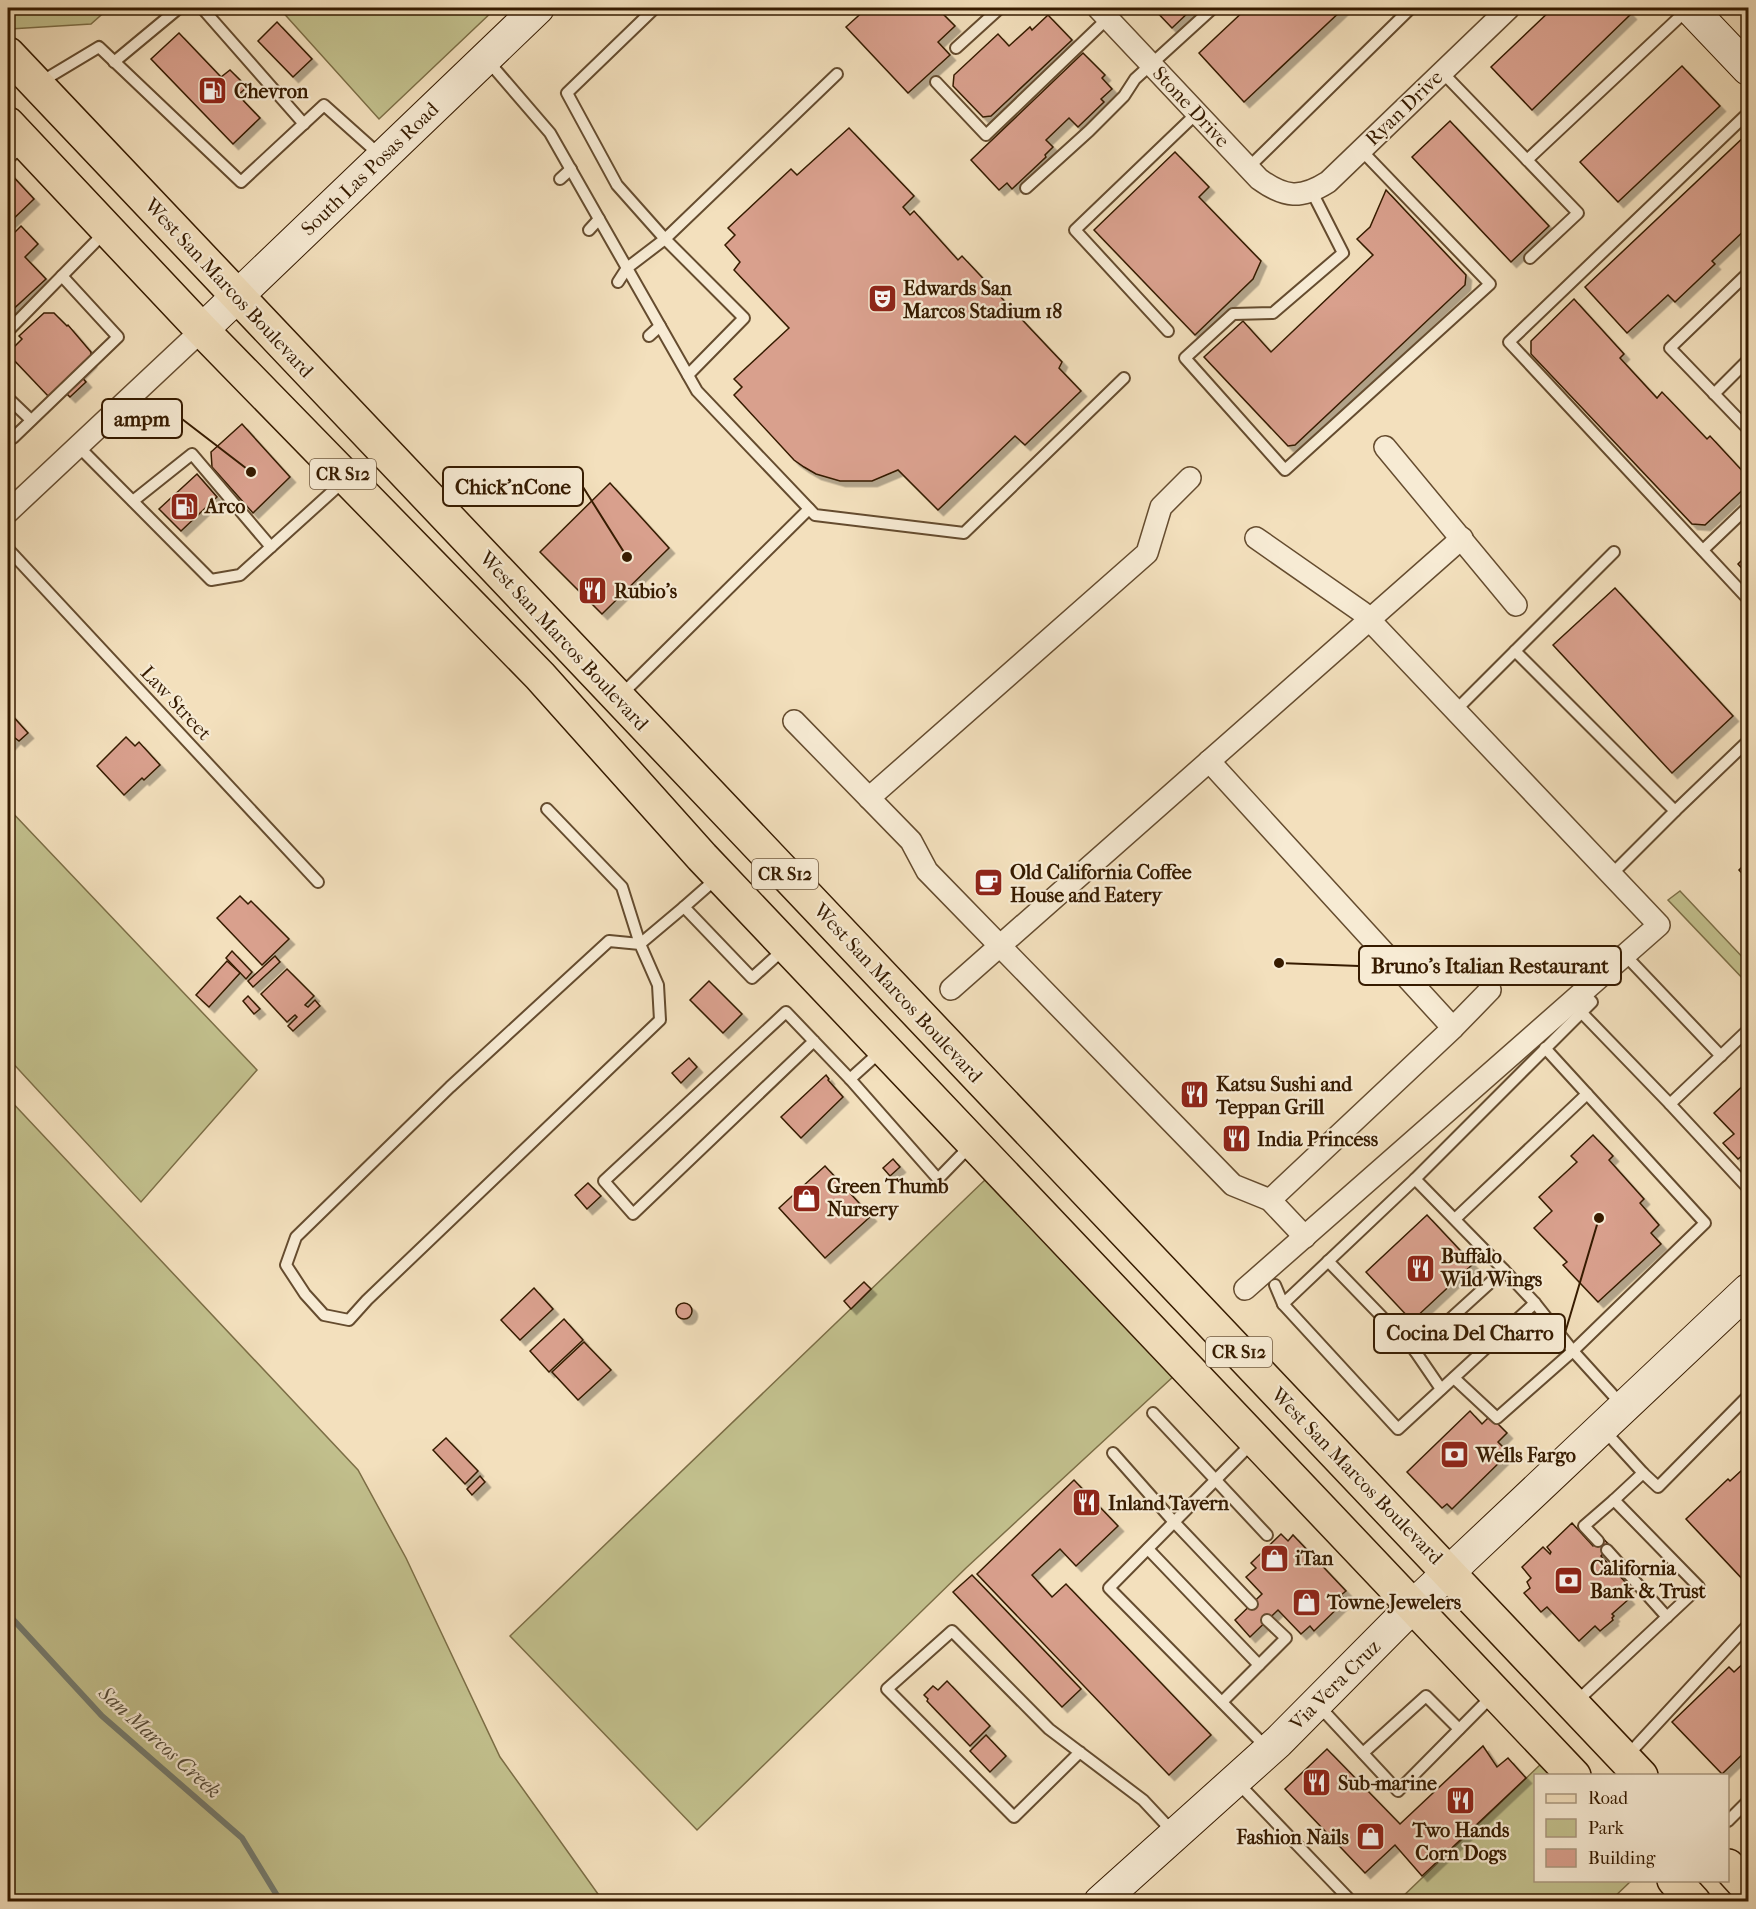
<svg xmlns="http://www.w3.org/2000/svg" width="1756" height="1909" font-family="'IM FELL French Canon',serif">
<defs>
<filter id="shadow"><feDropShadow dx="5.5" dy="5.5" stdDeviation="0" flood-color="#0004"/></filter>
</defs>
<rect width="100%" height="100%" fill="#f3e0bd"/>
<filter id="stains"><feTurbulence type="fractalNoise" baseFrequency=".00333" numOctaves="4"/><feColorMatrix values="0 0 0 0 .2 0 0 0 0 .09 0 0 0 0 .02 0 0 0 .5 -.17"/></filter>
<radialGradient id="worn" r=".72"><stop offset=".6" stop-color="#630" stop-opacity="0"/><stop offset="1" stop-color="#630" stop-opacity=".3"/></radialGradient>
<g fill="#c2c08d" stroke="#7c6e46" stroke-width="1.5">
<path d="M8,8H109L91,24L10,29L8,27Z"/>
<path d="M279,8H496L379,119Z"/>
<path d="M8,808L257,1070L141,1202L8,1058Z"/>
<path d="M1680,891L1748,963V984L1668,900Z"/>
<path d="M8,1098L358,1470L406,1558L500,1757L603,1901H8Z"/>
<path d="M987,1178L1175,1375L966,1568L697,1830L510,1636Z"/>
<path d="M1543,1762L1555,1775L1536,1776V1880L1631,1881L1610,1901L1397,1902Z"/>
</g>
<g fill="none" stroke-linecap="round" stroke-linejoin="round">
<path stroke="#747b6f" stroke-width="6" d="M8,1614L102,1716L242,1838L281,1902"/>
</g>
<g fill="#d9a08d" stroke="#361b00" stroke-width="1.5" filter="url(#shadow)">
<path d="M867,8H937L955,26L938,42L950,55L908,93L846,27Z"/>
<path d="M1153,8H1193L1172,28Z"/>
<path d="M1247,8H1344L1244,102L1199,53Z"/>
<path d="M1553,8H1625L1631,14L1532,110L1491,67Z"/>
<path d="M1048,15L1072,40L991,116L983,117L953,86L954,75L998,34L1009,46L1030,27L1032,30Z"/>
<path d="M277,22L312,59L293,77L258,41Z"/>
<path d="M179,33L221,77L230,70L247,87L238,95L260,118L233,144L151,59Z"/>
<path d="M1083,53L1105,75L1102,78L1112,89L1101,99L1104,102L1078,127L1069,118L1046,140L1053,147L1045,155L1046,157L1012,189L1007,183L999,190L971,160Z"/>
<path d="M1682,66L1720,106L1618,202L1580,162Z"/>
<path d="M1450,121L1549,226L1511,262L1412,157Z"/>
<path d="M849,128L914,196L903,207L910,215L914,211L958,260L962,256L1062,362L1059,368L1081,391L1025,445L1015,436L938,510L898,470L872,481H840L816,474L804,467L794,460L734,395L742,387L734,379L789,328L734,270L740,262L725,245L735,235L728,228L791,169L797,175Z"/>
<path d="M1746,135L1748,138V227L1712,261L1715,264L1675,302L1668,295L1627,333L1585,287Z"/>
<path d="M1175,152L1209,187L1199,197L1261,261L1253,279L1195,335L1094,230Z"/>
<path d="M8,171L34,199L8,224Z"/>
<path d="M1386,190L1466,275L1465,285L1295,445L1288,446L1204,357L1243,321L1271,352L1373,255L1357,239L1370,227Z"/>
<path d="M21,226L38,244L25,257L46,279L8,314V239Z"/>
<path d="M1574,299L1624,354L1620,358L1657,398L1662,392L1707,439L1710,436L1748,477V485L1705,525L1692,524L1531,354V341Z"/>
<path d="M44,313H54L67,326L68,325L91,352V362L79,374L86,382L70,397L59,386L49,397L11,357L12,356L9,352L22,339L19,336Z"/>
<path d="M242,424L290,477L253,513L212,467L211,452Z"/>
<path d="M197,474L217,497L181,531L159,509Z"/>
<path d="M610,483L669,548L602,614L540,552Z"/>
<path d="M1748,554V575L1738,564Z"/>
<path d="M1615,588L1733,716L1672,773L1553,645Z"/>
<path d="M10,713L28,733L19,741L15,738L10,744L8,742V715Z"/>
<path d="M126,737L135,746L139,742L160,765L144,780L142,778L124,795L97,766Z"/>
<path d="M1748,861V880L1739,870Z"/>
<path d="M240,896L248,904L251,901L289,939L262,965L217,918Z"/>
<path d="M232,951L252,972L246,979L226,958Z"/>
<path d="M275,956L280,962L253,987L248,981Z"/>
<path d="M227,961L240,973L209,1007L196,995Z"/>
<path d="M287,969L314,996L305,1005L308,1007L315,1000L320,1006L293,1031L288,1026L297,1017L295,1015L287,1022L261,994Z"/>
<path d="M709,981L742,1014L723,1033L690,1000Z"/>
<path d="M248,996L260,1009L254,1014L243,1001Z"/>
<path d="M689,1058L697,1067L681,1083L672,1073Z"/>
<path d="M826,1075L829,1079L828,1080L843,1097L801,1138L781,1117Z"/>
<path d="M1748,1081V1151L1738,1159L1723,1143L1734,1134L1714,1113Z"/>
<path d="M1593,1135L1613,1156L1609,1160L1644,1199L1640,1203L1659,1225L1651,1233L1661,1244L1598,1302L1563,1265L1567,1262L1534,1228L1552,1211L1539,1197L1577,1162L1571,1156Z"/>
<path d="M893,1159L900,1167L890,1176L883,1168Z"/>
<path d="M825,1166L871,1216L825,1258L779,1208Z"/>
<path d="M588,1183L601,1196L587,1209L575,1195Z"/>
<path d="M1427,1215L1473,1264L1412,1321L1366,1272Z"/>
<path d="M864,1282L871,1289L851,1309L844,1301Z"/>
<path d="M534,1288L553,1309L520,1340L501,1320Z"/>
<circle cx="684" cy="1311" r="8"/>
<path d="M564,1319L583,1340L549,1372L530,1351Z"/>
<path d="M584,1342L611,1370L578,1400L552,1372Z"/>
<path d="M1470,1411L1482,1424L1490,1416L1507,1433L1498,1442L1509,1453L1452,1509L1447,1504L1442,1508L1407,1472Z"/>
<path d="M446,1438L478,1471L465,1484L433,1450Z"/>
<path d="M1742,1470H1748V1585L1686,1519L1728,1479L1730,1481Z"/>
<path d="M480,1476L485,1482L472,1495L467,1489Z"/>
<path d="M1074,1480L1118,1526L1076,1566L1060,1549L1032,1575L1052,1597L1066,1584L1211,1735L1169,1775L977,1574Z"/>
<path d="M1572,1523L1593,1546L1602,1537L1610,1546L1601,1556L1628,1585L1622,1591L1629,1599L1612,1614L1614,1616L1612,1618L1613,1620L1600,1631L1595,1626L1579,1641L1547,1607L1541,1612L1524,1593L1530,1588L1527,1582L1531,1578L1522,1567L1543,1547L1550,1554L1551,1552L1547,1547Z"/>
<path d="M1281,1534L1288,1541L1293,1535L1346,1591L1341,1595L1346,1600L1314,1631L1310,1626L1301,1634L1278,1610L1250,1637L1235,1620L1262,1594L1246,1577L1256,1568L1251,1563Z"/>
<path d="M972,1575L1081,1689L1062,1707L953,1592Z"/>
<path d="M1748,1659V1749L1722,1774L1672,1722L1729,1667L1734,1672Z"/>
<path d="M947,1681L990,1726L970,1746L927,1701L928,1699L924,1695L933,1686L938,1690Z"/>
<path d="M986,1735L1006,1756L990,1772L970,1751Z"/>
<path d="M1483,1746L1497,1767L1508,1758L1526,1778L1422,1876L1395,1845L1365,1873L1285,1789L1327,1749L1400,1824Z"/>
</g>
<g fill="none" stroke-linecap="round" stroke-linejoin="round">
<defs>
<g id="lane">
<path d="M202,8L304,124"/>
<path d="M655,8L567,93L617,185L665,239L837,74"/>
<path d="M956,48L1000,8"/>
<path d="M488,61L550,133L697,391L815,515L964,533L1124,378"/>
<path d="M114,62L179,8"/>
<path d="M1442,72L1527,160L1687,10"/>
<path d="M936,82L986,135L1108,18"/>
<path d="M39,83L99,47L241,182L324,105L381,156"/>
<path d="M1748,113L1509,342L1748,599"/>
<path d="M8,159L23,145"/>
<path d="M1527,160L1578,213L1530,258"/>
<path d="M1248,168L1411,8"/>
<path d="M560,179L571,169"/>
<path d="M1026,188L1089,131L1124,96L1135,79L1213,8"/>
<path d="M1312,192L1343,253L1273,313L1233,314L1185,358L1285,470L1490,284L1361,150"/>
<path d="M589,230L599,219"/>
<path d="M1748,273L1670,348L1748,429"/>
<path d="M618,282L627,268L665,239L744,318L688,375"/>
<path d="M8,331L106,231"/>
<path d="M1168,331L1075,230L1197,113"/>
<path d="M649,336L660,326"/>
<path d="M1714,394L1748,360"/>
<path d="M8,398L31,420"/>
<path d="M8,436L13,438L118,337L62,276"/>
<path d="M78,446L211,580L240,575L345,480"/>
<path d="M133,501L192,454L271,547"/>
<path d="M8,549L318,882"/>
<path d="M1703,550L1748,507"/>
<path d="M1515,651L1675,811L1612,874"/>
<path d="M622,694L809,509"/>
<path d="M1456,710L1614,552"/>
<path d="M547,809L622,887L640,944L658,985L660,1020L367,1300L349,1320L324,1315L305,1294L286,1265L296,1237L450,1087L609,941L640,944L684,907"/>
<path d="M1675,811L1748,741"/>
<path d="M717,878L684,907L752,978L784,949"/>
<path d="M1625,955L1721,1056"/>
<path d="M1581,1012L1670,1104L1748,1030"/>
<path d="M814,1041L633,1214L604,1181L786,1012L850,1079L938,1179L971,1145"/>
<path d="M850,1079L881,1051"/>
<path d="M1670,1104L1748,1188"/>
<path d="M1415,1179L1504,1270"/>
<path d="M1455,1219L1587,1094"/>
<path d="M1328,1261L1415,1351L1441,1389"/>
<path d="M1275,1285L1283,1304L1415,1179L1592,1002L1583,992"/>
<path d="M1283,1304L1398,1429L1535,1303L1573,1351L1622,1405"/>
<path d="M1415,1351L1504,1270L1535,1303"/>
<path d="M1454,1378L1497,1418L1573,1351L1705,1223L1545,1048"/>
<path d="M1153,1413L1267,1535"/>
<path d="M1253,1442L1109,1588L1268,1749"/>
<path d="M1113,1453L1174,1522L1252,1604"/>
<path d="M1643,1473L1658,1487L1748,1396"/>
<path d="M1598,1541L1584,1526L1614,1500"/>
<path d="M1148,1549L1259,1665"/>
<path d="M1607,1550L1667,1617"/>
<path d="M1222,1702L1286,1638L1267,1620"/>
<path d="M1576,1702L1699,1587L1614,1500L1643,1473L1603,1429"/>
<path d="M1319,1706L1398,1791L1493,1695"/>
<path d="M1080,1752L1014,1817L887,1689L952,1631L1049,1729L1143,1800L1173,1832"/>
<path d="M1363,1753L1426,1696L1459,1729"/>
<path d="M1627,1756L1748,1625"/>
<path d="M1238,1783L1352,1902"/>
<path d="M1728,1821L1748,1801"/>
</g>
<g id="street">
<path d="M1098,8L1259,179C1285,198 1301,199 1328,182L1509,8"/>
<path d="M1385,447L1516,605"/>
<path d="M8,512L202,330"/>
<path d="M794,721L911,841L927,871L1233,1185L1270,1200L1305,1237"/>
<path d="M1209,761L1453,1028"/>
<path d="M869,798L1147,553L1161,507L1190,478"/>
<path d="M951,989L1462,538"/>
<path d="M1270,1200L1453,1028L1490,990"/>
<path d="M1245,1289L1659,925L1362,612L1256,538"/>
</g>
<g id="secondary">
<path d="M1690,8L1748,69"/>
<path d="M202,330L538,8"/>
<path d="M1100,1902L1278,1742L1413,1606L1748,1290"/>
</g>
<g id="primary">
<path d="M8,54L1641,1776"/>
<path d="M8,124L202,330L540,676L702,857L1574,1776"/>
<path d="M1728,1866L1748,1888"/>
<path d="M1674,1880L1694,1902"/>
</g>
</defs>
<use href="#lane" stroke="#654c2f" stroke-width="14"/>
<use href="#street" stroke="#654c2f" stroke-width="24"/>
<use href="#secondary" stroke="#361b00" stroke-width="34"/>
<use href="#primary" stroke="#361b00" stroke-width="36"/>
<use href="#lane" stroke="#f7ebd4" stroke-width="10"/>
<use href="#street" stroke="#f7ebd4" stroke-width="21"/>
<use href="#secondary" stroke="#f7ebd4" stroke-width="32"/>
<use href="#primary" stroke="#f3e0bd" stroke-width="33"/>
</g>
<defs>
<symbol id="fuel-square" viewBox="-11 -11 22 22"><rect x="-9" y="-9" width="18" height="18" rx="4" fill="#8f2418" stroke="#f7ebd4"/><path d="M-5.5-6h7V0h2V4h1.3V-2.5L3-4.5l.8-.8L6-3V5H2.5V1h-1V6h-7ZM-4.2-4.7v3.2H.2V-4.7Z" fill="#fff"/></symbol>
<symbol id="theatre-square" viewBox="-11 -11 22 22"><rect x="-9" y="-9" width="18" height="18" rx="4" fill="#8f2418" stroke="#f7ebd4"/><path d="M-5-5.5Q0-4 5-5.5V0Q5 5 0 6Q-5 5-5 0ZM-3.3-2.5H-1v1.5H-3.3ZM1-2.5H3.3v1.5H1ZM-2.8 1Q0 5.5 2.8 1Z" fill="#fff"/></symbol>
<symbol id="restaurant-square" viewBox="-11 -11 22 22"><rect x="-9" y="-9" width="18" height="18" rx="4" fill="#8f2418" stroke="#f7ebd4"/><path d="M-5-6h1v4h1v-4h1v4h1v-4h1v5L-1.5 .5V6h-2V.5L-5-1ZM5-6V6H3V1.5H1.5Q1.5-4 5-6Z" fill="#fff"/></symbol>
<symbol id="cafe-square" viewBox="-11 -11 22 22"><rect x="-9" y="-9" width="18" height="18" rx="4" fill="#8f2418" stroke="#f7ebd4"/><path d="M-5.5-4.5H6V0H3Q3 3.5 0 3.5H-2.5Q-5.5 3.5-5.5 0ZM3-3.2v2h1.7v-2ZM-6 4.5H4V6H-6Z" fill="#fff"/></symbol>
<symbol id="shop-square" viewBox="-11 -11 22 22"><rect x="-9" y="-9" width="18" height="18" rx="4" fill="#8f2418" stroke="#f7ebd4"/><path d="M-5-2.5h2.3a2.7 3.5 0 0 1 5.4 0H5L5.5 6h-11ZM-1.5-2.5h3a1.5 2.3 0 0 0-3 0Z" fill="#fff"/></symbol>
<symbol id="bank-square" viewBox="-11 -11 22 22"><rect x="-9" y="-9" width="18" height="18" rx="4" fill="#8f2418" stroke="#f7ebd4"/><path d="M-6-4H6V4H-6ZM0-2.3a2.3 2.3 0 1 0 0 4.6a2.3 2.3 0 1 0 0-4.6Z" fill="#fff"/></symbol>
</defs>
<g fill-rule="evenodd">
<use href="#fuel-square" x="196" y="74" width="33" height="33"/>
<use href="#theatre-square" x="866" y="282" width="33" height="33"/>
<use href="#fuel-square" x="168" y="490" width="33" height="33"/>
<use href="#restaurant-square" x="576" y="574" width="33" height="33"/>
<use href="#cafe-square" x="972" y="866" width="33" height="33"/>
<use href="#restaurant-square" x="1178" y="1078" width="33" height="33"/>
<use href="#restaurant-square" x="1220" y="1122" width="33" height="33"/>
<use href="#shop-square" x="790" y="1182" width="33" height="33"/>
<use href="#restaurant-square" x="1404" y="1252" width="33" height="33"/>
<use href="#bank-square" x="1438" y="1438" width="33" height="33"/>
<use href="#restaurant-square" x="1070" y="1486" width="33" height="33"/>
<use href="#shop-square" x="1258" y="1542" width="33" height="33"/>
<use href="#bank-square" x="1552" y="1564" width="33" height="33"/>
<use href="#shop-square" x="1290" y="1586" width="33" height="33"/>
<use href="#restaurant-square" x="1300" y="1766" width="33" height="33"/>
<use href="#restaurant-square" x="1444" y="1784" width="33" height="33"/>
<use href="#shop-square" x="1354" y="1820" width="33" height="33"/>
</g>
<g text-anchor="middle" dominant-baseline="central" stroke-width="4.5" stroke-linejoin="round" paint-order="stroke">
<g fill="#f7ebd4" stroke="#705940" stroke-width="1.5">
<rect x="310" y="459" width="66" height="30" rx="4.5"/>
<rect x="752" y="859" width="66" height="30" rx="4.5"/>
<rect x="1206" y="1337" width="66" height="30" rx="4.5"/>
</g>
<g font-size="18" font-weight="bold" fill="#361b00">
<text x="343" y="474">CR S12</text>
<text x="785" y="874">CR S12</text>
<text x="1239" y="1352">CR S12</text>
</g>
<g font-size="20" font-weight="bold" fill="#361b00" stroke="#f7ebd4" text-anchor="start">
<text x="234" y="91">Chevron</text>
<text x="903" y="288">Edwards San<tspan x="903" dy="23">Marcos Stadium 18</tspan></text>
<text x="205" y="506">Arco</text>
<text x="614" y="591">Rubio's</text>
<text x="1010" y="872">Old California Coffee<tspan x="1010" dy="23">House and Eatery</tspan></text>
<text x="1216" y="1084">Katsu Sushi and<tspan x="1216" dy="23">Teppan Grill</tspan></text>
<text x="1257" y="1139">India Princess</text>
<text x="827" y="1186">Green Thumb<tspan x="827" dy="23">Nursery</tspan></text>
<text x="1441" y="1256">Buffalo<tspan x="1441" dy="23">Wild Wings</tspan></text>
<text x="1476" y="1455">Wells Fargo</text>
<text x="1108" y="1503">Inland Tavern</text>
<text x="1295" y="1558">iTan</text>
<text x="1590" y="1568">California<tspan x="1590" dy="23">Bank &amp; Trust</tspan></text>
<text x="1327" y="1602">Towne Jewelers</text>
<text x="1338" y="1783">Sub-marine</text>
<text x="1461" y="1830" text-anchor="middle">Two Hands<tspan x="1461" dy="23">Corn Dogs</tspan></text>
<text x="1349" y="1837" text-anchor="end">Fashion Nails</text>
</g>
<g font-size="20" fill="#361b00" stroke="#f7ebd4">
<text transform="translate(1191 107) rotate(47)">Stone Drive</text>
<text transform="translate(1404 108) rotate(-44)">Ryan Drive</text>
<text transform="translate(370 169) rotate(-44)">South Las Posas Road</text>
<text transform="translate(229 288) rotate(47)">West San Marcos Boulevard</text>
<text transform="translate(564 641) rotate(47)">West San Marcos Boulevard</text>
<text transform="translate(176 703) rotate(47)">Law Street</text>
<text transform="translate(898 993) rotate(47)">West San Marcos Boulevard</text>
<text transform="translate(1357 1476) rotate(46)">West San Marcos Boulevard</text>
<text transform="translate(1335 1685) rotate(-45)">Via Vera Cruz</text>
</g>
<g font-size="21" font-style="italic" fill="#554b38" stroke="#f7ebd4">
<text transform="translate(160 1742) rotate(42)">San Marcos Creek</text>
</g>
</g>
<path fill="none" stroke="#361b00" stroke-width="2" d="M251 472L182 419M627 557L583 487M1279 963L1359 966M1599 1218L1565 1333"/>
<g fill="#361b00" stroke="#f7ebd4" stroke-width="2">
<circle cx="251" cy="472" r="6"/>
<circle cx="627" cy="557" r="6"/>
<circle cx="1279" cy="963" r="6"/>
<circle cx="1599" cy="1218" r="6"/>
</g>
<g fill="#f7ebd4" stroke="#361b00" stroke-width="2">
<rect x="102" y="399" width="80" height="39" rx="6"/>
<rect x="443" y="467" width="140" height="39" rx="6"/>
<rect x="1359" y="946" width="262" height="39" rx="6"/>
<rect x="1374" y="1314" width="191" height="39" rx="6"/>
</g>
<g font-size="21" text-anchor="middle" font-weight="bold" fill="#361b00">
<text x="142" y="426">ampm</text>
<text x="513" y="494">Chick'nCone</text>
<text x="1490" y="973">Bruno's Italian Restaurant</text>
<text x="1470" y="1340">Cocina Del Charro</text>
</g>
<rect width="1756" height="1909" fill="none" stroke="#f3e0bd" stroke-width="30"/>
<rect x="9" y="9" width="1738" height="1891" fill="none" stroke="#361b00" stroke-width="3"/>
<rect x="15" y="15" width="1726" height="1879" fill="none" stroke="#361b00" stroke-width="1.5"/>
<rect x="1534" y="1774" width="195" height="108" fill="#f7ebd4" stroke="#aa987f" stroke-width="1.5"/>
<rect x="1546" y="1794" width="30" height="9" fill="#f3e0bd" stroke="#aa987f" stroke-width="1.5"/>
<text x="1588" y="1804" font-size="18" fill="#361b00">Road</text>
<rect x="1546" y="1819" width="30" height="18" fill="#c2c08d" stroke="#aa987f" stroke-width="1.5"/>
<text x="1588" y="1834" font-size="18" fill="#361b00">Park</text>
<rect x="1546" y="1849" width="30" height="18" fill="#d9a08d" stroke="#aa987f" stroke-width="1.5"/>
<text x="1588" y="1864" font-size="18" fill="#361b00">Building</text>
<rect width="100%" height="100%" filter="url(#stains)"/>
<rect width="100%" height="100%" fill="url(#worn)"/>
</svg>
